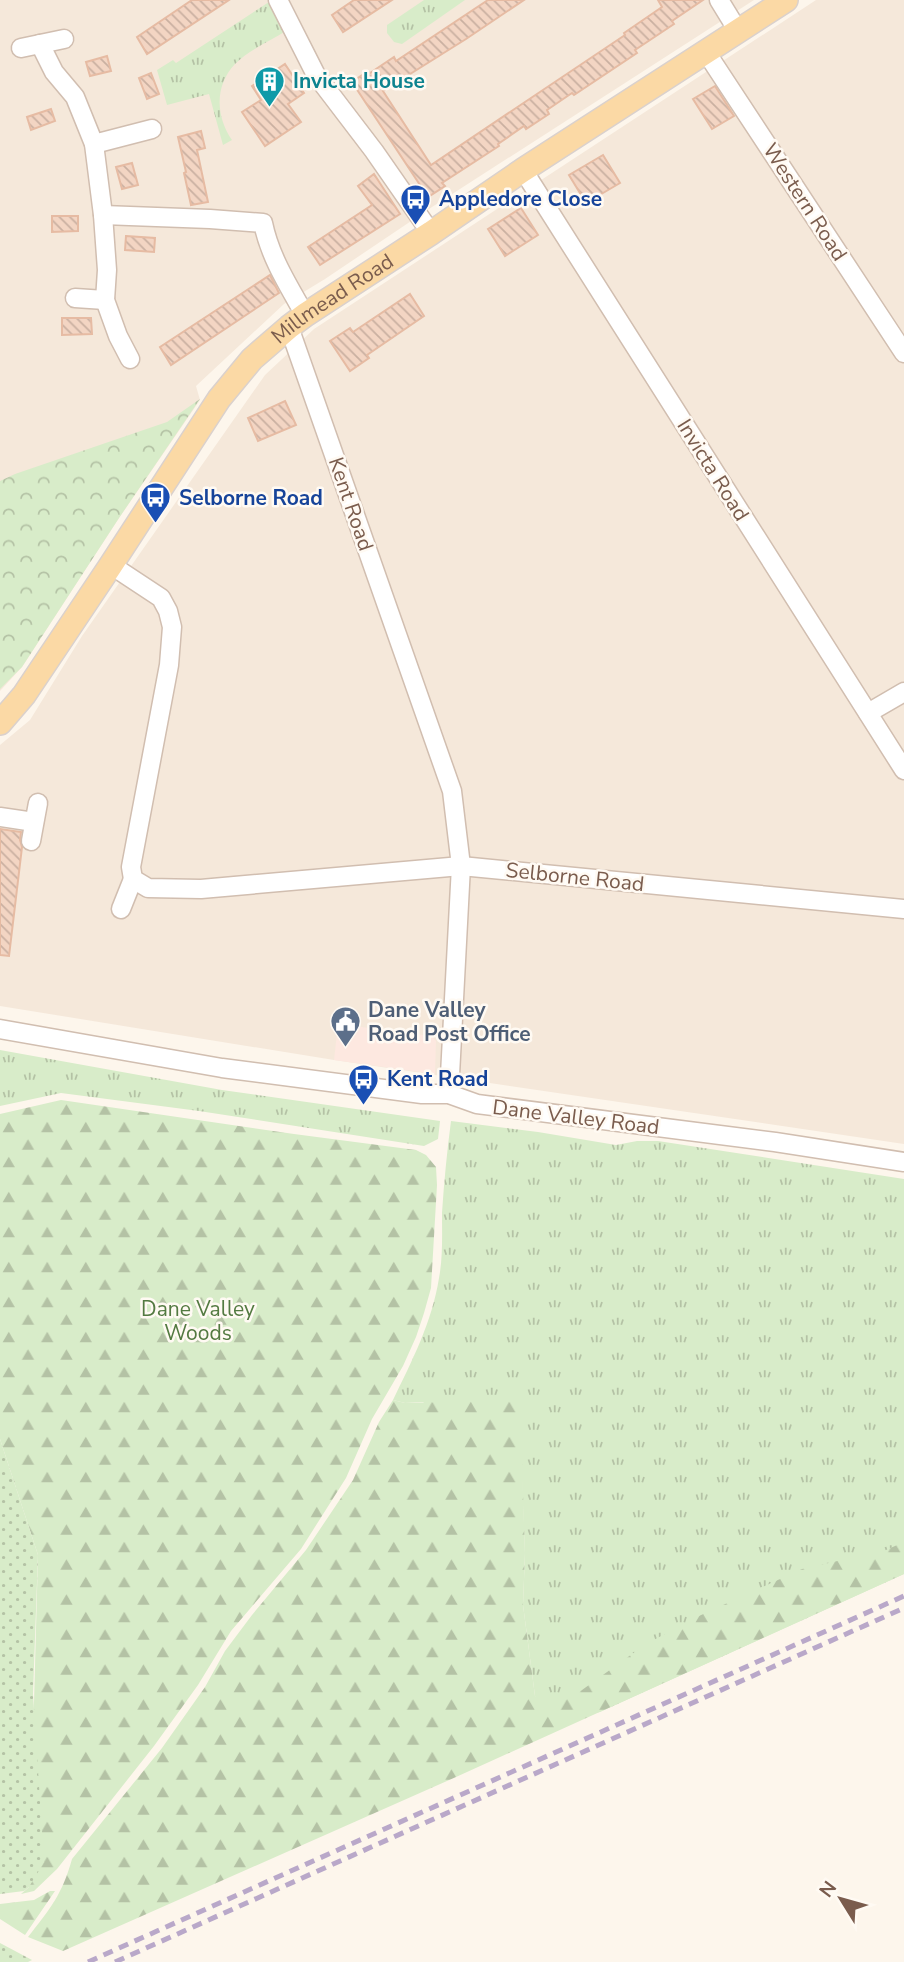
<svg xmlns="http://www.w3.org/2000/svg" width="904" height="1962" font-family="'Nunito Sans',sans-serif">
<defs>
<pattern id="grass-tufts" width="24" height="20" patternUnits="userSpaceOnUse" patternTransform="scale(1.75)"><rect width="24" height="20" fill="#d8ecc9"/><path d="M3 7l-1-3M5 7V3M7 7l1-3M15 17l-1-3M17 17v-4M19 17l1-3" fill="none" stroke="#b4c2a5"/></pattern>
<pattern id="forest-firs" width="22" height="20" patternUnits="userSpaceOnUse" patternTransform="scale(1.75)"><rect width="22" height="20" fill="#d8ecc9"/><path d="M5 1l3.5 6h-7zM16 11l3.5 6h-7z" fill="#b4c2a5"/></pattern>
<pattern id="park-crowns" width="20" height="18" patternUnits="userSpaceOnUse" patternTransform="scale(1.75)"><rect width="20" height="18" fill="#d8ecc9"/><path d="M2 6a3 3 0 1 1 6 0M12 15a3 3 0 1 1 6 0" fill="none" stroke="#b4c2a5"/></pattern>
<pattern id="garden-dots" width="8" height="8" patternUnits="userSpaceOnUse" patternTransform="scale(1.75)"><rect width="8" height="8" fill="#d8ecc9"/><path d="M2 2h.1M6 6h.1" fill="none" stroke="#b4c2a5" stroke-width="1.8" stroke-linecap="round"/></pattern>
<pattern id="building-back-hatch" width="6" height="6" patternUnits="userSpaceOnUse" patternTransform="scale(1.75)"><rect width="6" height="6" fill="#f3d5c3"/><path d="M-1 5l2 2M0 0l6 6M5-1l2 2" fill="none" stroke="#cab0a1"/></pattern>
</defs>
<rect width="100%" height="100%" fill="#fdf6ec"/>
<g fill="#f5e8da">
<path d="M0,0H754L432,207L325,279L284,304L196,386L200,400L119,518L22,667L0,691Z"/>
<path d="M816,0H904V1144L334,1060L0,1006V745L30,720L82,636L265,375L314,329Z"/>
</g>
<path fill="#fde8e0" d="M338,1024L431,1036L436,1041L435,1074L334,1060Z"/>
<g fill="url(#grass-tufts)">
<path d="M272,0L286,31C270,41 249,50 235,64C214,86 216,117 232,140L223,145L209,94L167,105L157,70L173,60L176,63Z"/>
<path d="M424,0H465L402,44L394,42L387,33V25Z"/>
<path d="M0,1050L222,1090L440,1121L438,1139L424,1146L199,1111L61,1093L0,1106Z"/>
<path d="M451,1121L538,1132L616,1145L637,1141H658L904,1179V1574L600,1712L553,1723L535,1696L523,1605L525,1553L522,1481L423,1402L405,1403L393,1400C412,1361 432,1322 439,1278C443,1257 442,1234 442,1213C444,1182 447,1151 451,1121Z"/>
</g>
<g fill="url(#forest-firs)">
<path d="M61,1100L294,1134L416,1150L426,1155L436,1167L437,1185L431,1288L424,1313L416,1337L403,1366L372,1419L346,1478L301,1549L231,1631L198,1685L154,1746L57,1869L34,1891L21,1894L29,1887L38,1555L0,1439V1114Z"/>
<path d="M486,1398L520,1399L525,1553L523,1605L535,1696L543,1700L556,1702L582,1690L646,1644L699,1616L802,1569L886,1550L904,1542V1574L456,1777L63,1951L28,1937C50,1909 62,1895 72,1859L162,1748L205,1687L225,1651L252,1615L306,1550L353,1480L379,1422L393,1400L405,1403L439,1402L457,1404Z"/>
<path d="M50,1891H55L25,1935L0,1919V1904L34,1900Z"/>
</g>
<path fill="url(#park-crowns)" d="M200,399L119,518L22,667L0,689V481L15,474L167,422Z"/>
<g fill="url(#garden-dots)">
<path d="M0,1439L38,1555L33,1694L44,1862L29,1887L24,1891L0,1894Z"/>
<path d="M0,1943L32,1960L28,1962H0Z"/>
</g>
<g fill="url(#building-back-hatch)" stroke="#e6bba3" stroke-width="2">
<path d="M192,0H229L147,54L137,37Z"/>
<path d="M354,0H392L343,32L332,15Z"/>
<path d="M488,0H524L466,39L383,91L431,165L625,35L624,33L662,7L658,0H703L672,21L674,24L635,50L637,53L574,95L572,93L547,110L549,114L526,129L524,126L498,144L499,146L442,183L445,186L428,197L352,82L368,71L370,73L394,57L396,61Z"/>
<path d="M107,56L111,71L90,76L86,62Z"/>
<path d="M285,64L304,93L288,104L301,122L265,146L242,112L261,100L252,86Z"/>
<path d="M151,73L159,94L147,99L139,78Z"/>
<path d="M715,86L734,116L712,129L693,99Z"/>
<path d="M51,109L55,121L31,130L27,117Z"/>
<path d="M201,131L205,148L197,150L208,202L191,205L184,173L186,172L178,137Z"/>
<path d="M603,155L620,183L586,203L569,175Z"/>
<path d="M132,163L138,185L122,189L116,167Z"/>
<path d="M374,174L400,214L320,265L308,247L372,205L358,186Z"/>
<path d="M521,208L538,235L505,256L488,229Z"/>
<path d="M52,216H78V231L52,232Z"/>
<path d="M126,236L155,238L154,252L125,250Z"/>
<path d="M270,275L279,293L171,365L160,347Z"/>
<path d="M410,294L424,316L367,355L369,358L350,371L330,341L350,328L353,332Z"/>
<path d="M62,318H91L92,334L62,335Z"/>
<path d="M285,401L296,425L258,441L248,418Z"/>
<path d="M0,829L21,832L20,840L22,847L9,956L0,955Z"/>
</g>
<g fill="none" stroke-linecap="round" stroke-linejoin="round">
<defs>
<g id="minor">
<path d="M278,0L316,75L374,151L431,233"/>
<path d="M719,0L738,31"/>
<path d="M40,44L54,72L75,97L94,144L103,215L107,270L105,300L118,336L130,359"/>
<path d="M21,48L64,39"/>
<path d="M706,52L904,353"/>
<path d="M94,144L152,129"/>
<path d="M523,170L904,770"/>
<path d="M103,215L210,219L263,223C270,257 288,285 305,315"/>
<path d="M75,298L105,300"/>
<path d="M289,327L452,791L461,866L449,1094"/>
<path d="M111,565L161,598L168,611L172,627L169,665L131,867L133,879L148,888L201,889L461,866L904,909"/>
<path d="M868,713L904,692"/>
<path d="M0,817L34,822"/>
<path d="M31,841L38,803"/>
<path d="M121,909L133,879"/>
<path d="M0,1029L222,1068L422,1094H449L477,1104L775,1142L904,1162"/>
</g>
<g id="major">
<path id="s1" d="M0,723L24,695L111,565L219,399L252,359L289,327L305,315L431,233L523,170L786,0"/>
</g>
</defs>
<use href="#minor" stroke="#d1beb0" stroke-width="21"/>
<use href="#major" stroke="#dad1cd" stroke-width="26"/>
<use href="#minor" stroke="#fff" stroke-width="18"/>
<use href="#major" stroke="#fbd9a5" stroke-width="23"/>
<g stroke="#b9a8c9" stroke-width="5" stroke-dasharray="10 7" stroke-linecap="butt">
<path d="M88,1962L904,1596"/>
<path d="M115,1962L904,1608"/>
</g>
</g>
<defs>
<symbol id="building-pin" viewBox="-11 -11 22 30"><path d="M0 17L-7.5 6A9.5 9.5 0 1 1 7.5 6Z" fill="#0f9aa8" stroke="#fffaf3"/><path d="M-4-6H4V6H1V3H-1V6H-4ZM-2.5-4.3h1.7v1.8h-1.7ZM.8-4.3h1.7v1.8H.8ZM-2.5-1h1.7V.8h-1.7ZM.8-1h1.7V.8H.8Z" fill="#fff"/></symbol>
<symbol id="bus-pin" viewBox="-11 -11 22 30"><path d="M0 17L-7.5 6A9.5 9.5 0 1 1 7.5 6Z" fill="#1a4fb4" stroke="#fffaf3"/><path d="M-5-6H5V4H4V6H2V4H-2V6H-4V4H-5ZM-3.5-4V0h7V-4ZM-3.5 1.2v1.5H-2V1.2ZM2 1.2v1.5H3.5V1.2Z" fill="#fff"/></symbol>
<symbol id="civic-pin" viewBox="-11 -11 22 30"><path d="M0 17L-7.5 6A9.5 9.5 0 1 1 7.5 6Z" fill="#5c6f8a" stroke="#fffaf3"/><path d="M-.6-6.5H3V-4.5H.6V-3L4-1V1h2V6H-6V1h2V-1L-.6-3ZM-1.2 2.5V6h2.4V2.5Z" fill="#fff"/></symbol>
</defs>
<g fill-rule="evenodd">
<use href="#building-pin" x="252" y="64" width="35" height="47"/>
<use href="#bus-pin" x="398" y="182" width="35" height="47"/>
<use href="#bus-pin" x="138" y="480" width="35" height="47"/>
<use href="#civic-pin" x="328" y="1004" width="35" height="47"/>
<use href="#bus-pin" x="346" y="1062" width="35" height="47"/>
</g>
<g text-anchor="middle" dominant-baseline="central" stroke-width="5" stroke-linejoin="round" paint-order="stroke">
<g font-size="21" font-weight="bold" fill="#0d838f" stroke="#fffaf3" text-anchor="start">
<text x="293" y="81">Invicta House</text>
</g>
<g font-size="21" font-weight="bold" fill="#164399" stroke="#fffaf3" text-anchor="start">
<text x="439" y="199">Appledore Close</text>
<text x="179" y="498">Selborne Road</text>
<text x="387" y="1079">Kent Road</text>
</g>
<g font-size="21" fill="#7a5c4d" stroke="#fffaf3">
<text transform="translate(805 202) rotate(57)">Western Road</text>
<text stroke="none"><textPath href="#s1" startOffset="544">Millmead Road</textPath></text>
<text transform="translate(713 470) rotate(58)">Invicta Road</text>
<text transform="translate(351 504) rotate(71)">Kent Road</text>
<text transform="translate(575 877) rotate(6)">Selborne Road</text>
<text transform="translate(576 1117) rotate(7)">Dane Valley Road</text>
</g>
<g font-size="21" font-weight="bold" fill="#4e5e75" stroke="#fffaf3" text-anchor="start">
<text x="368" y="1010">Dane Valley<tspan x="368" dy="24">Road Post Office</tspan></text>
</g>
<g font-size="21" fill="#537a41" stroke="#fffaf3">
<text x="198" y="1309">Dane Valley<tspan x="198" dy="24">Woods</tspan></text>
</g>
</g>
<g transform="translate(841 1899) rotate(307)" stroke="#fffaf3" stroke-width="5" paint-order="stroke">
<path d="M0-5L12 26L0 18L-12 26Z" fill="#7a5c4d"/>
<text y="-10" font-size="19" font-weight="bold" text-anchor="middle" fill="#7a5c4d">N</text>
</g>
</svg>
